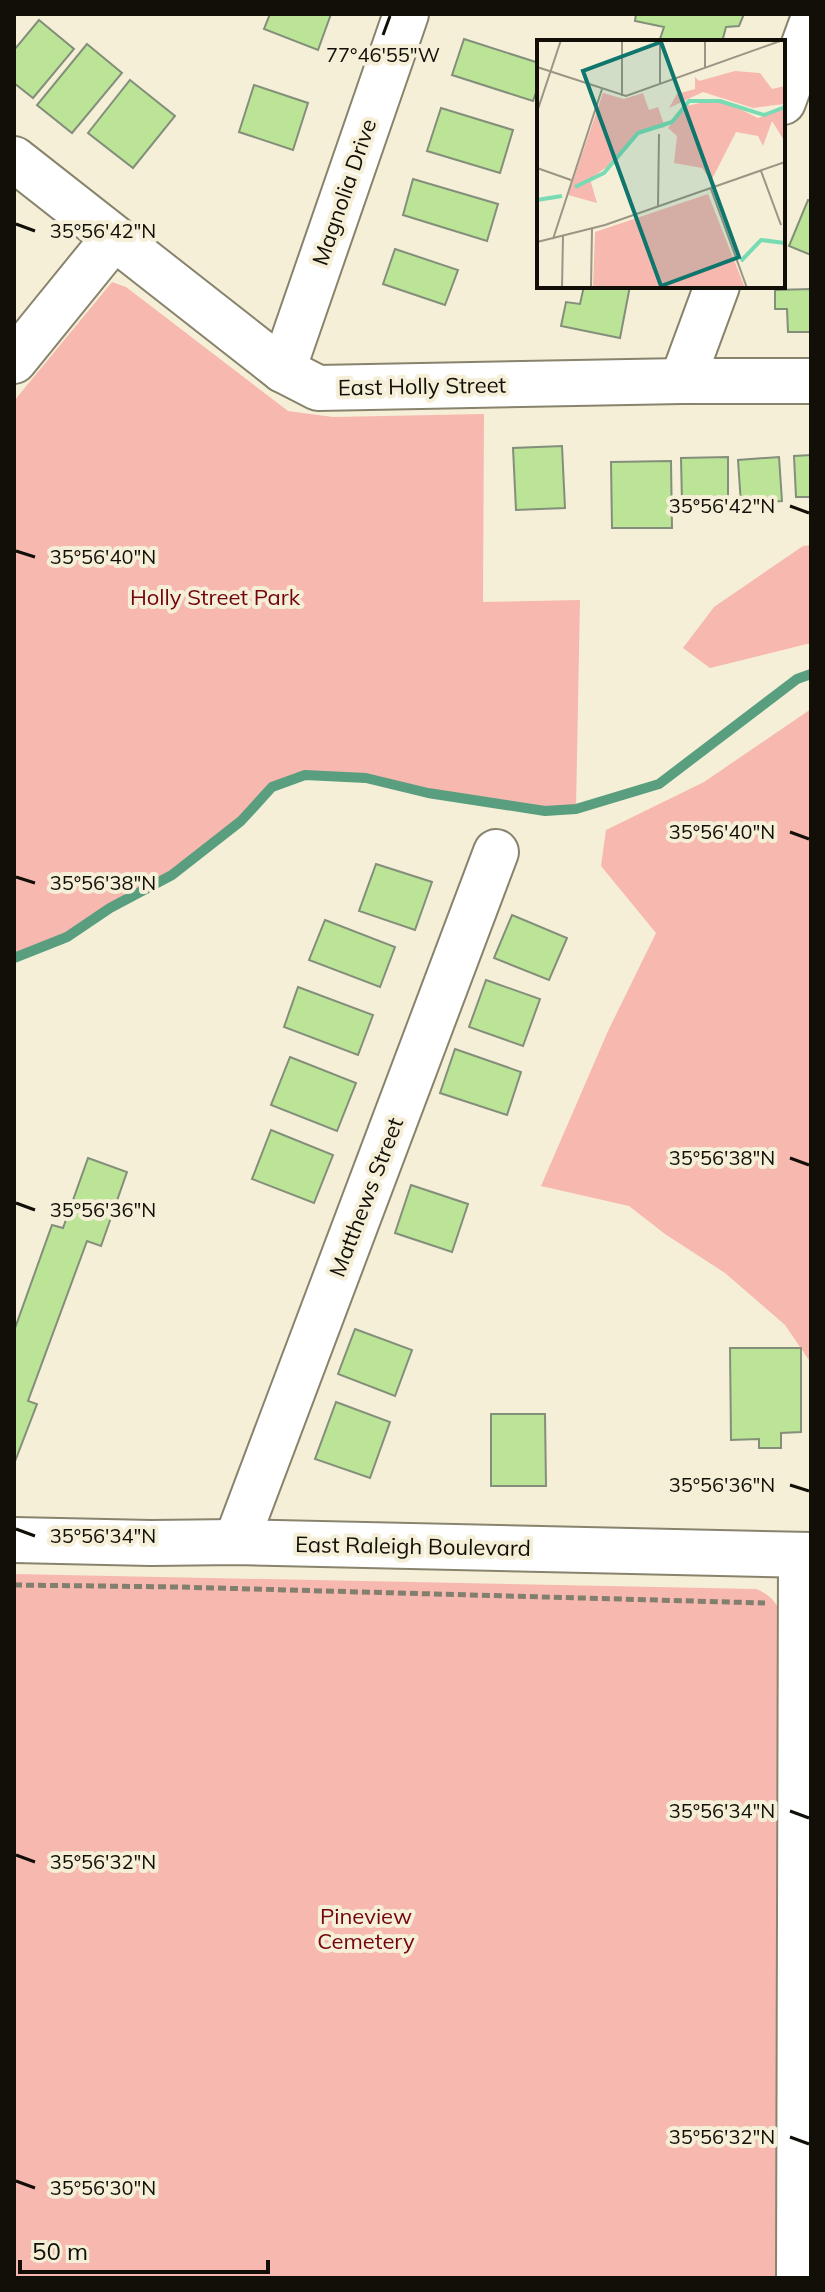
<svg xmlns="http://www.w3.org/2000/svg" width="825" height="2292" font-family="Mulish,sans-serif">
<rect width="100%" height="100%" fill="#f5efd7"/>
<g fill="#f7b8b0">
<path d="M112,282L126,287L288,411L333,417L484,414L483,602L580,600L576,809L545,811L428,793L366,778L305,775L272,787L241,821L172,875L110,908L67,937L14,958V401Z"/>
<path d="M811,545V643L710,668L683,648L714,607L803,546Z"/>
<path d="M811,709V1363L785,1325L725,1273L665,1234L629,1206L541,1186L608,1031L656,933L601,866L606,830L704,782Z"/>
<path d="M14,1574L756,1589C771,1595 777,1603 783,1618L781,2278H14Z"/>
</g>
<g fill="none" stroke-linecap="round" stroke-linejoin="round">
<path stroke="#599e7f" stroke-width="10" d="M14,958L67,937L110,908L172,875L241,821L272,787L305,775L366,778L428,793L545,811L576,809L659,784L797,679L811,674"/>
</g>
<g fill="#bbe497" stroke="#848f7b" stroke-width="2">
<path d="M270,14H331L318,50L264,29Z"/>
<path d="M636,14L706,15L744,14L739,26L726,27L722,42H659L664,27L635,21Z"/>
<path d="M39,20L74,49L33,98L14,83V50Z"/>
<path d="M464,39L539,63V84L533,101L452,75Z"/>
<path d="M87,44L122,73L72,133L37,105Z"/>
<path d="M130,80L175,116L133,168L88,133Z"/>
<path d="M254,85L308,103L293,150L239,132Z"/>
<path d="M441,108L513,130L500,173L427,151Z"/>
<path d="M413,179L498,204L487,241L403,215Z"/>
<path d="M808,200L811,201V255L789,246Z"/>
<path d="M395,249L458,270L445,305L383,284Z"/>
<path d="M584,286H630L620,338L561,326L566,302L580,304Z"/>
<path d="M811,289V332H788L787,309H775V290Z"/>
<path d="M562,446L565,508L516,510L513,448Z"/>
<path d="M811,455V497H796L794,456Z"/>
<path d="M728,457V501L682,502L681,458Z"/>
<path d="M779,457L782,501L741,504L738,460Z"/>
<path d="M671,461L672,528H612L611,462Z"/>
<path d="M376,864L432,882L415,930L359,911Z"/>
<path d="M512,915L567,938L549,980L494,958Z"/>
<path d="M325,920L395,947L380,987L309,960Z"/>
<path d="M486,980L540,999L523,1046L469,1027Z"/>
<path d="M298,987L373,1015L358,1055L284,1027Z"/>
<path d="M455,1049L521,1072L507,1115L440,1093Z"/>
<path d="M290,1057L356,1083L337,1131L271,1105Z"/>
<path d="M271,1130L333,1155L314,1203L252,1179Z"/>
<path d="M88,1158L127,1172L101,1246L87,1241L28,1401L37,1404L14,1464V1331L52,1225L63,1228Z"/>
<path d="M411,1185L468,1204L452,1252L395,1233Z"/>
<path d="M355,1329L412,1350L395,1396L338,1374Z"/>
<path d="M730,1348H801V1432L781,1433V1448H759V1439L731,1440Z"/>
<path d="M336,1402L390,1422L370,1478L315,1459Z"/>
<path d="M491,1414H545L546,1486H491Z"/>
</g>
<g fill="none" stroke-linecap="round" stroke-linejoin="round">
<defs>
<g id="minor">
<path d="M783,102L811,25"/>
<path d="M14,159L283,370L318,388L682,381H811"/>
<path d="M14,361L113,239"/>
<path d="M283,370L406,14"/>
<path d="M682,381L717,286"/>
<path d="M236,1542L496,852"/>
<path d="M799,2278L801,1555"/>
</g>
<path id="major" d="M14,1540L151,1543L236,1542L811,1555"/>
</defs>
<use href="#minor" stroke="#88836d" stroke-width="48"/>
<use href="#major" stroke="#88836d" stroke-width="48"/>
<path stroke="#837f6f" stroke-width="5" stroke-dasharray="8 4" stroke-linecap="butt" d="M14,1585L179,1587L765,1603"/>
<use href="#minor" stroke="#fff" stroke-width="44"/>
<use href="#major" stroke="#fff" stroke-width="44"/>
</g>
<path fill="none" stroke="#110f07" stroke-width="3" d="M383,35L390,16M16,224L35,231M790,506L809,513M16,551L35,557M790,832L809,839M16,877L35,883M790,1158L809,1165M16,1203L35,1210M790,1485L809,1491M16,1529L35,1536M790,1811L809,1818M16,1855L35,1862M790,2137L809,2144M16,2181L35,2188"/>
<g text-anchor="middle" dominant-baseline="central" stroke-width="8" stroke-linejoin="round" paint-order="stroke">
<g font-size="22" fill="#110f07" stroke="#f5efd7">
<text transform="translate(344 192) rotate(-71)">Magnolia Drive</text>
<text transform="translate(422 386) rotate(-1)">East Holly Street</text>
<text transform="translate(366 1197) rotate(-69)">Matthews Street</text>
<text transform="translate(413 1546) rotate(1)">East Raleigh Boulevard</text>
</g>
<g font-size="22" fill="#73040a" stroke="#f5efd7">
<text x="215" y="597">Holly Street Park</text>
<text x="366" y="1916">Pineview<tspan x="366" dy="25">Cemetery</tspan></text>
</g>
</g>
<g transform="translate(537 40)">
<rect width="248" height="248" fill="#f5efd7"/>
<path d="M198,31L223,33L235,49L248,46V102L235,81L226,106L221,96L199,92L174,141L165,128L137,123L140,96L131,88L149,66L182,59L221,78L247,69V64L216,68L166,52L132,68L140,54L158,49V37L162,41ZM66,53L87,59L106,53L112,70L121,67L128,87L101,93L82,118L53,139L60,163L31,155ZM171,154L208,248H56L58,192Z" fill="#f7b8b0"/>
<path fill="none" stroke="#78dbb3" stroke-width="4" d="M38,147L67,133L101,93L135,82L152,61H183L227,75L248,67M0,160L25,156M204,221L224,200L248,203"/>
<path fill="none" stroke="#9a9584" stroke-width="2" d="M85,0V56M123,0V43M0,27L89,56L246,0M168,27V0M0,72L24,0M0,128L34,140M224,131L244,185M174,149L210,248M121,167L122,94M16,199L65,49M0,202L68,185L248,122M25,248L26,196M54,248L55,189"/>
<path fill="#0f766e" fill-opacity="0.15" stroke="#0f766e" stroke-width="4" d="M124,2L202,217L124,246L46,31Z"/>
<rect width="248" height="248" fill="none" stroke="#110f07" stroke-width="4"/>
</g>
<g font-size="20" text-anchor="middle" fill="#110f07" stroke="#f5efd7" stroke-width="8" stroke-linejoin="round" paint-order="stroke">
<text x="383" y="62">77°46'55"W</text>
<text x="103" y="238">35°56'42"N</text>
<text x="722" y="513">35°56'42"N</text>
<text x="103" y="564">35°56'40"N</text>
<text x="722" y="839">35°56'40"N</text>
<text x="103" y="890">35°56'38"N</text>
<text x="722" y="1165">35°56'38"N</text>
<text x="103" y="1217">35°56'36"N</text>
<text x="722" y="1492">35°56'36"N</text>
<text x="103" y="1543">35°56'34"N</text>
<text x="722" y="1818">35°56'34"N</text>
<text x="103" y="1869">35°56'32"N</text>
<text x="722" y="2144">35°56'32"N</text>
<text x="103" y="2195">35°56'30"N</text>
</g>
<rect width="825" height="2292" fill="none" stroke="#110f07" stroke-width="32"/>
<path d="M20 2260v12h248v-12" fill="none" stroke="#110f07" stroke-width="4"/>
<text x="32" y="2260" font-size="24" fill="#110f07" stroke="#f5efd7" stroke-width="6" paint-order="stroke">50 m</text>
</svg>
